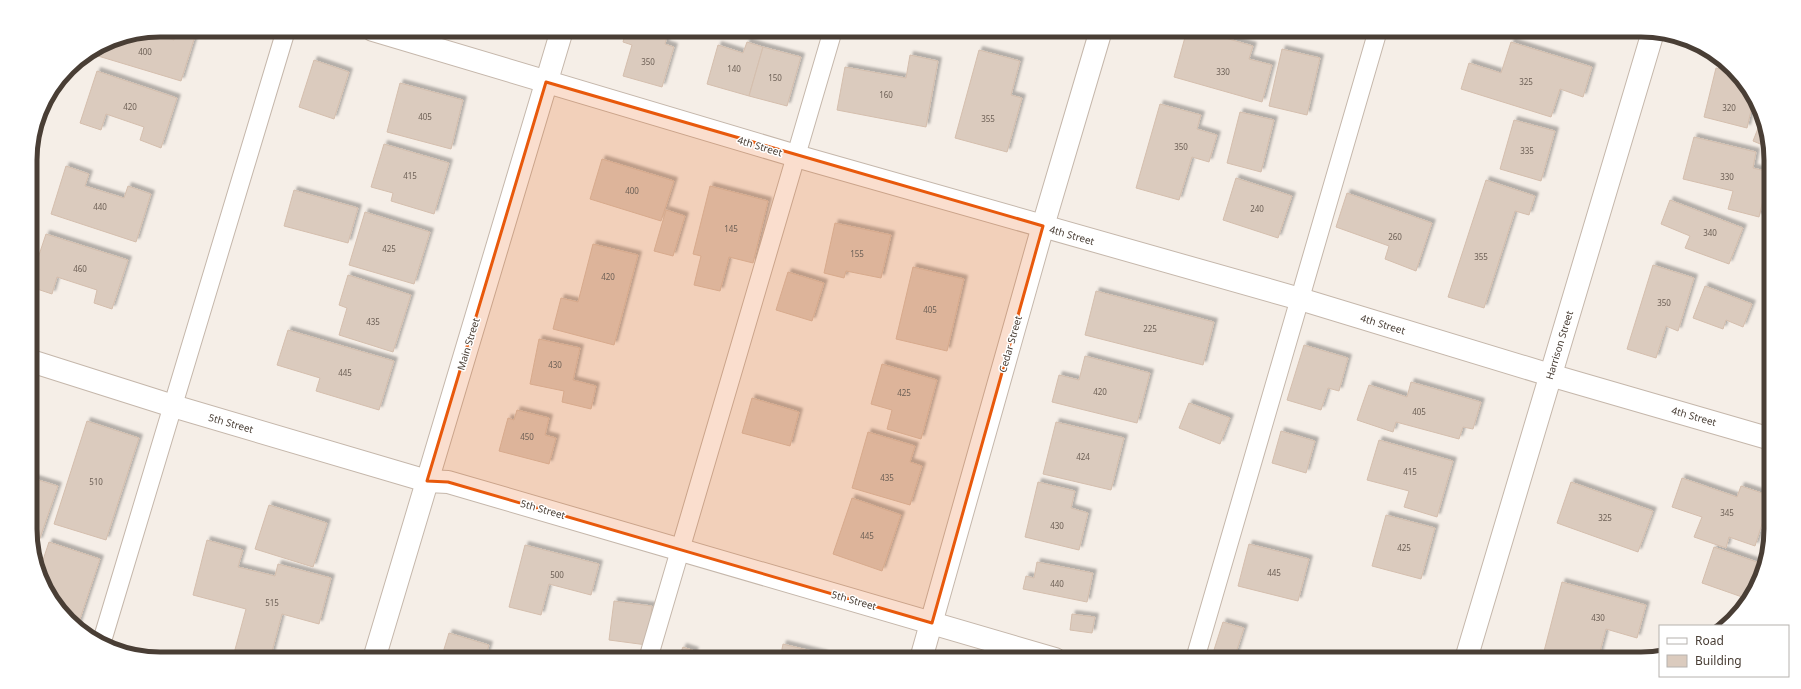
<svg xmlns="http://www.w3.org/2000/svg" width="1801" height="689" font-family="'Noto Sans',sans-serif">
<defs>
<filter id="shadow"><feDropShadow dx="3.5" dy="-3.5" stdDeviation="1" flood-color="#0004"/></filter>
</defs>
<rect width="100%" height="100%" fill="#f5eee7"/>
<g fill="#dbcbbe" stroke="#d4bead" filter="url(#shadow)">
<path d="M177,30H197L181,81L98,56L101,46L110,40L148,32L174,40Z"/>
<path d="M626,30H669L665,44L674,47L662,87L623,76L632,45L623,42Z"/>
<path d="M1187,30H1198L1253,46L1249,59L1272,65L1262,102L1174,77Z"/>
<path d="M747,42L763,47L749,96L707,84L718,45L743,53Z"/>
<path d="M1511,42L1592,67L1583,97L1560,89L1551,117L1461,89L1469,63L1501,73Z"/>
<path d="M763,47L801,57L787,106L749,96Z"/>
<path d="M1282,49L1320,58L1307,115L1269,106Z"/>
<path d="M979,50L1020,61L1011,95L1022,98L1007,152L955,138Z"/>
<path d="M910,55L938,61L926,127L837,110L845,67L906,78Z"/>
<path d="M314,60L349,72L334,119L299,107Z"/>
<path d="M1716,68L1739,74L1754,98L1747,128L1704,117Z"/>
<path d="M97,71L177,98L161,148L140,140L144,127L106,114L101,130L80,123Z"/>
<path d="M400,83L463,100L451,149L387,132Z"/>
<path d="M1160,104L1201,115L1197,129L1217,135L1209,162L1192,157L1179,200L1136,188Z"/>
<path d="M1240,112L1274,120L1261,172L1227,163Z"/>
<path d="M1514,120L1555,131L1541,181L1500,169Z"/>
<path d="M1759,126L1765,128L1770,148L1753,141Z"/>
<path d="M1694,137L1756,152L1753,168L1770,172L1759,217L1728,209L1733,191L1683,179Z"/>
<path d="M384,144L449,163L434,214L391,201L393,193L371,187Z"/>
<path d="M602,159L674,181L661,221L590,199Z"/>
<path d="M66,166L89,174L85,186L124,198L128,186L151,194L136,242L51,214Z"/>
<path d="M1236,178L1292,196L1278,238L1223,220Z"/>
<path d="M1486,180L1535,196L1529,215L1515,211L1484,308L1448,297Z"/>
<path d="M710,186L768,201L753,263L729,257L720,291L694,285L701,256L693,254Z"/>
<path d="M294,190L358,208L348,243L284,226Z"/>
<path d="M1347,193L1432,223L1416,271L1385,259L1389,246L1336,227Z"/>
<path d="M1670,200L1743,228L1729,264L1685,248L1690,236L1661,224Z"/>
<path d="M666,210L685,216L673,256L654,251Z"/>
<path d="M365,212L430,232L414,284L349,265Z"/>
<path d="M835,223L891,235L881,278L846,271L844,278L824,273Z"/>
<path d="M46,234L128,260L112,309L94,303L97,290L57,277L52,294L31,287V279Z"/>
<path d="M593,244L638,255L614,345L553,329L561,298L578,302Z"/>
<path d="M1653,265L1694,278L1678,331L1666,326L1656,358L1627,349Z"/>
<path d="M913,267L964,279L947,351L896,339Z"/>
<path d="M788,272L824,283L812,321L776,310Z"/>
<path d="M348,275L411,295L393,352L339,335L347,308L339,305Z"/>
<path d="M1705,286L1752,304L1743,327L1726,320L1723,329L1693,318Z"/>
<path d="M1096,291L1214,322L1203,365L1085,335Z"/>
<path d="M288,330L394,361L379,410L316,391L320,378L277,365Z"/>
<path d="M539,339L580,348L573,380L596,386L591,409L562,402L564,391L530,384Z"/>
<path d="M1304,345L1348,358L1339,391L1328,388L1321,410L1287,400Z"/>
<path d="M1085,356L1150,373L1137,423L1052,402L1059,375L1079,380Z"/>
<path d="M882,364L937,380L921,439L887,429L892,410L871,404Z"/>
<path d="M1411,382L1481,402L1473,429L1463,427L1459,439L1396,422L1393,432L1357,420L1369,385L1407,397Z"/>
<path d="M752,398L799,412L790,446L742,433Z"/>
<path d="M1189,403L1230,418L1220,444L1179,428Z"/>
<path d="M517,410L549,418L545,435L556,438L549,464L499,451L508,418L514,420Z"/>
<path d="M87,421L139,438L106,540L54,524Z"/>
<path d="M1056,422L1124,438L1111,490L1043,474Z"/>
<path d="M1281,431L1315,441L1306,473L1272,463Z"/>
<path d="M868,432L915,446L910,462L922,466L910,505L852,488Z"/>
<path d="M1379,440L1453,461L1437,517L1404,507L1409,491L1367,480Z"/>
<path d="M32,478L58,486L39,541L32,539Z"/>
<path d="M1682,478L1737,497L1741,486L1771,496L1755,546L1729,537L1726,548L1694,537L1702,517L1672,507Z"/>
<path d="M1038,482L1075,491L1071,508L1088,513L1079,550L1025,537Z"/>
<path d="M1571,482L1653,511L1638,552L1557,523Z"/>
<path d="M852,498L901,515L882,571L833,554Z"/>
<path d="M269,505L327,523L313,567L255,549Z"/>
<path d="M1386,515L1435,528L1421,579L1372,566Z"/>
<path d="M207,540L243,550L238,567L275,576L278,564L331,578L319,624L282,614L270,659H240L233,657L246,609L193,595Z"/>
<path d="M49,542L100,559L78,625L62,615L40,569Z"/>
<path d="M1249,544L1309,559L1298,601L1238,586Z"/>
<path d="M525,545L599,564L591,595L549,584L541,615L509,607Z"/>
<path d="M1714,547L1757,562L1745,598L1702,583Z"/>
<path d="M1037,562L1093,573L1087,602L1023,589L1026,576L1034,578Z"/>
<path d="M1562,582L1646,605L1637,638L1606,629L1598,659H1542Z"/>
<path d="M614,601L652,606L647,645L609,640Z"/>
<path d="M1072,614L1095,617L1092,633L1070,630Z"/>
<path d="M1223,622L1244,628L1234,659L1213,653Z"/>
<path d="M449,633L489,645L485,659H441Z"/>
<path d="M783,644L824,654L823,659H780Z"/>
<path d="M683,647L695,651L692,659H678Z"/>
</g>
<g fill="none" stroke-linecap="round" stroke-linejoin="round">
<defs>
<g id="service">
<path d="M102,641L286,30"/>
<path d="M648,659L833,30"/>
<path d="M1195,659L1378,30"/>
</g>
<g id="minor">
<path d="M373,30L796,156L1300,299L1550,375L1771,439"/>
<path d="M31,361L173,406L427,481L448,482L1055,659"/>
<path d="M374,659L562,30"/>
<path d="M921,659L1043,226L1101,30"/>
<path d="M1466,659L1653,32"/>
</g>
</defs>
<use href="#service" stroke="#c5b7ab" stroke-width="20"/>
<use href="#minor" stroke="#c5b7ab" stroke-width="24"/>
<use href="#service" stroke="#fff" stroke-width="18"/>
<use href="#minor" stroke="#fff" stroke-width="22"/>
</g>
<path fill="#e8590c" fill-opacity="0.2" stroke="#e8590c" stroke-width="3" stroke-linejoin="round" d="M546,82L1043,226L932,623L448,482L427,481Z"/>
<g text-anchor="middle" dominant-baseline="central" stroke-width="3" stroke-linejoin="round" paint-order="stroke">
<g font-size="8" fill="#6e6157">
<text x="145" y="51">400</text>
<text x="648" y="61">350</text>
<text x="734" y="68">140</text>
<text x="1223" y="71">330</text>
<text x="775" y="77">150</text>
<text x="1526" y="81">325</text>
<text x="886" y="94">160</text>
<text x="130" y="106">420</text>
<text x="1729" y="107">320</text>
<text x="425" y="116">405</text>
<text x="988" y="118">355</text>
<text x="1181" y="146">350</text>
<text x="1527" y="150">335</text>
<text x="410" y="175">415</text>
<text x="1727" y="176">330</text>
<text x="632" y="190">400</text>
<text x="100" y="206">440</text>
<text x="1257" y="208">240</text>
<text x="731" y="228">145</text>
<text x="1710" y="232">340</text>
<text x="1395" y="236">260</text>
<text x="389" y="248">425</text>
<text x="857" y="253">155</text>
<text x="1481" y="256">355</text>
<text x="80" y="268">460</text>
<text x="608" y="276">420</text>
<text x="1664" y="302">350</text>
<text x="930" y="309">405</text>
<text x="373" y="321">435</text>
<text x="1150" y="328">225</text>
<text x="555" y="364">430</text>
<text x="345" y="372">445</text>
<text x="1100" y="391">420</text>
<text x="904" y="392">425</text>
<text x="1419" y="411">405</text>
<text x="527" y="436">450</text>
<text x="1083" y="456">424</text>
<text x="1410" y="471">415</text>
<text x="887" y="477">435</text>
<text x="96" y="481">510</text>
<text x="1727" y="512">345</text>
<text x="1605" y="517">325</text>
<text x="1057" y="525">430</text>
<text x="867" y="535">445</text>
<text x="1404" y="547">425</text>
<text x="1274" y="572">445</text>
<text x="557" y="574">500</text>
<text x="1057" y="583">440</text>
<text x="272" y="602">515</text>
<text x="1598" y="617">430</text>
</g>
<g font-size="10" fill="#493e35" stroke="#fff">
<text transform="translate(760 146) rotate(17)">4th Street</text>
<text transform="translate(1072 235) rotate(16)">4th Street</text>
<text transform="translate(1383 324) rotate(17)">4th Street</text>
<text transform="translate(468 344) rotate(-73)">Main Street</text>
<text transform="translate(1010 344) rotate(-74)">Cedar Street</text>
<text transform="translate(1559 345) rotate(-73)">Harrison Street</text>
<text transform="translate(1694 416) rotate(16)">4th Street</text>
<text transform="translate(231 423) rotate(16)">5th Street</text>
<text transform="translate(543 509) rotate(16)">5th Street</text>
<text transform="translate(854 600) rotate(16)">5th Street</text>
</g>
</g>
<path d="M0 0H1801V689H0ZM160 37H1641A123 123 0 0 1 1764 160V529A123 123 0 0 1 1641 652H160A123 123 0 0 1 37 529V160A123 123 0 0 1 160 37Z" fill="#fff" fill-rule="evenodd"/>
<path fill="none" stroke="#493e35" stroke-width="5" d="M160 37H1641A123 123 0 0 1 1764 160V529A123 123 0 0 1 1641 652H160A123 123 0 0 1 37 529V160A123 123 0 0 1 160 37Z"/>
<rect x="1659" y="625" width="130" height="52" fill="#ffffff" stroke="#b6b2ae"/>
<rect x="1667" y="638" width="20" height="6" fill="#ffffff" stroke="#b6b2ae"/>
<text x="1695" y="645" font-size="12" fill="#493e35">Road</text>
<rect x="1667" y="655" width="20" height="12" fill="#dbcbbe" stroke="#b6b2ae"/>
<text x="1695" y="665" font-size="12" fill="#493e35">Building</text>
</svg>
